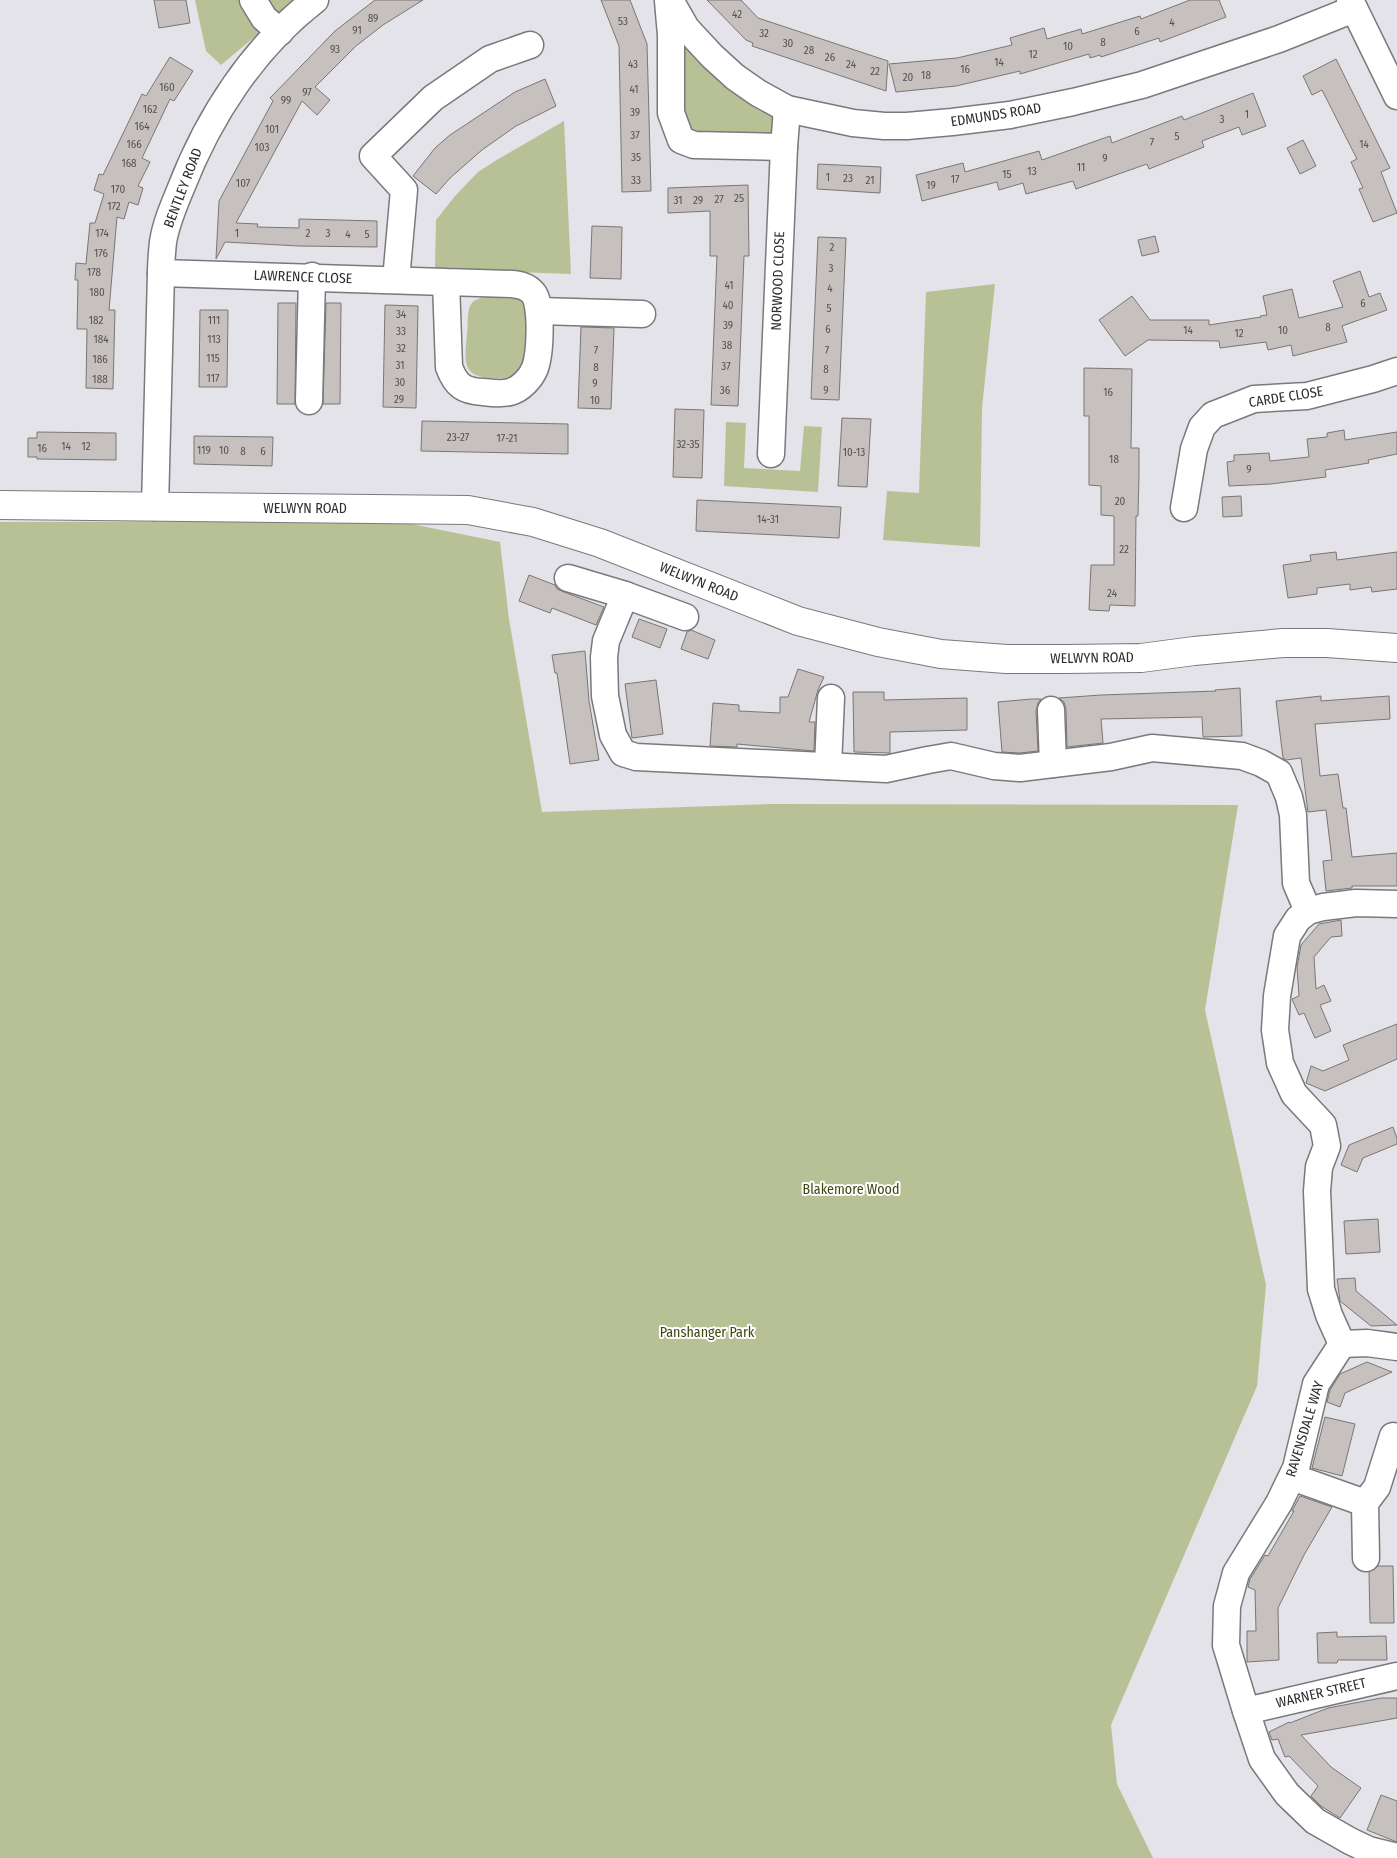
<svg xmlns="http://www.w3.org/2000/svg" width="1397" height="1858" font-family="'Fira Sans Condensed',sans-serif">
<rect width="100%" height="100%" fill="#e3e3e9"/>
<g fill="#b8c195">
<path d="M195,0H299L221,65L206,51Z"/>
<path d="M688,48L771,113L774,122L770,139L694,137L683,122L684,49Z"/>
<path d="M564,121L571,274L435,269L436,220L455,196L478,172L495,161Z"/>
<path d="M995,284L982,408L980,547L883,540L887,491L919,493L926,292Z"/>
<path d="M487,297L520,299L528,307V364C516,377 513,379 495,378C460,378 465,360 467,333C468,325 467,313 470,306C473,299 481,298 487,297Z"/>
<path d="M726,422L746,423L744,468L800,471L804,426L822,427L818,492L724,486Z"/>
<path d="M397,521L500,542L509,619L542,812L772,804L1238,805L1205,1010L1266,1285L1257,1386L1111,1725L1117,1784L1153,1858H0V522Z"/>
</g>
<g fill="#c6c0be" stroke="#7b7674">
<path d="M154,0H186L190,23L159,28Z"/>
<path d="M375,0H423L383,25L356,46L315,87L330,100L317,115L302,101L236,223L258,224L257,227L299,228V219L377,221V247L299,246L225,242L216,259L219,201L273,101L270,98L335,31Z"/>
<path d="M601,0H630L647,44L651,191L622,192L619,46Z"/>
<path d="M707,0H741L758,18L888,61L886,91L752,46L753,43L746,40Z"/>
<path d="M1190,0H1219L1226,17L1160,42L1159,38L1101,57L1100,55L1090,58L1089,54L1020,74V71L956,86L896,92L889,64L957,58L1012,45L1010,38L1044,28L1047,39L1081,29L1082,34L1140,16L1141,19Z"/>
<path d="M170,57L193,71L174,101L170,99L142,158L150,162L138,186L143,188L138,205L129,202L124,219L117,217L109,310H115L113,389L86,388L87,329H77L78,280H75L76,263L86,264L90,223H95L104,194L94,190L99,174L103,175L142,94L146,96Z"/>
<path d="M1336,59L1390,168L1381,172L1397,213L1373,222L1359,189L1363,188L1351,162L1357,159L1322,90L1312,95L1303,76Z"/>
<path d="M545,79L556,106L516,126L482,150L450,178L436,194L413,176L435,148L450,135L515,92Z"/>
<path d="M1253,93L1266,126L1242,135L1239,127L1202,141L1204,147L1149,169L1147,164L1076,189L1073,181L1026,194L1023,183L999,190L997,182L922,201L916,175L963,163L965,172L1039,151L1042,160L1110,136L1112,143L1182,116L1184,120Z"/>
<path d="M1303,140L1316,166L1300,174L1287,148Z"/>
<path d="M818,164L881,167L880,193L817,189Z"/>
<path d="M748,185L749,256H744L738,406L711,405L717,256H710V211L668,213V188Z"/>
<path d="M592,226L622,227L621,279L590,278Z"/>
<path d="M1155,236L1159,252L1142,256L1138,240Z"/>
<path d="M818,237L846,238L839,400L811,399Z"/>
<path d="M1360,271L1369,297L1380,293L1387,310L1342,326L1347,342L1293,356L1291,345L1268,350L1266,342L1220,348L1219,341L1148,340L1125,356L1099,320L1132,296L1150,320H1209V325L1261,317L1260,316L1267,315L1263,296L1292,289L1299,318L1343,307L1333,281Z"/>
<path d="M278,303H296L295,404H277Z"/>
<path d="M326,303H341L340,404H323Z"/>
<path d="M385,305L418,306L416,408L383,407Z"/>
<path d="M200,310H228L227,387H199Z"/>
<path d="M581,327L614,328L611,409L578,408Z"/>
<path d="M1084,368L1132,369L1131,448H1139V475L1138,516H1136L1135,606L1110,605L1109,611L1089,610L1091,565H1114V516L1101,515V486L1089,485V416H1084Z"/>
<path d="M675,409L704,410L702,478L673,477Z"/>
<path d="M842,418L871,419L867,487L838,486Z"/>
<path d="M422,421L568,424V454L421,451Z"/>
<path d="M1344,430L1345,440L1397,432V454L1368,460L1369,463L1325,470L1326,477L1271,484L1229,486L1227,462L1234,461V455L1269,453L1270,461L1309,457L1307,439L1327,437V433Z"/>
<path d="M37,432L116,433V460L37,459V457H28V438H37Z"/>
<path d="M194,436L273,437L272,466L194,464Z"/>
<path d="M1241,496L1242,516L1223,517L1222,497Z"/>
<path d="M697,500L841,507L839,538L696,531Z"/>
<path d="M1336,552L1337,560L1397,552V589L1372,592L1371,587L1350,590V584L1317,588V594L1288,598L1283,565L1311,561L1310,555Z"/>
<path d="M529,575L555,585L557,589L564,592L604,607L596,625L552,608L550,613L519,601Z"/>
<path d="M639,619L667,629L660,648L632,637Z"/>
<path d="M691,630L715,640L708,659L681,649L687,632Z"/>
<path d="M585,651L589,701L599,760L570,764L557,673H555L552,655Z"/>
<path d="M798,669L824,677L818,690L809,722H815L814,751L737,744V747L710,746L713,703L739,705V711L780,713V697H788Z"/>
<path d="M656,680L663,734L632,738L625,684Z"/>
<path d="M1240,688L1242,736L1203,737L1202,717L1101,719L1103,743L1067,747L1066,709L1064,702L1059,698L1101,695L1216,691L1215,690Z"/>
<path d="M853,692H884V700L967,698V730L890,732V753L854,752Z"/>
<path d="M1321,696V701L1389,696L1390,719L1315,724L1320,776L1338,774L1343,808H1346L1352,857L1397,853V886H1352V888L1326,891L1323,861L1332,860L1326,810L1308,812L1301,758L1286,760L1283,758L1276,701Z"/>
<path d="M1032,699H1041L1038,703L1036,711L1038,751L1020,753L1002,752L998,702Z"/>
<path d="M1341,920L1342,936L1331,937L1314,957L1316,989L1324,985L1331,1001L1320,1005L1331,1031L1315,1038L1304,1013L1299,1015L1292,999L1299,996L1297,967L1301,945L1319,924Z"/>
<path d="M1397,1024V1059L1325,1091L1306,1083L1311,1066L1323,1071L1349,1060L1343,1045Z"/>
<path d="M1393,1127L1397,1138V1144L1363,1158L1357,1172L1341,1165L1349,1145Z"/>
<path d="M1378,1219L1380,1252L1346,1254L1344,1221Z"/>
<path d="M1355,1278L1356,1291L1397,1325L1371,1326L1340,1301L1337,1279Z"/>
<path d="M1367,1362L1392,1372L1345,1393L1340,1407L1327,1402L1330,1390L1340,1374Z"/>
<path d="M1325,1417L1355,1424L1342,1476L1312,1468Z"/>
<path d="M1300,1496L1332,1507L1304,1555L1278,1608L1279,1660L1247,1662V1631H1256L1255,1590L1248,1587L1250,1579L1265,1555L1268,1556L1294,1511H1292Z"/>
<path d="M1378,1566H1393L1394,1623H1370L1369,1572Z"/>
<path d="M1337,1632V1637L1386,1636L1387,1660H1338L1337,1663H1318L1317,1633Z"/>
<path d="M1381,1698H1397V1718L1301,1735L1331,1767L1361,1788L1340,1818L1321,1806L1311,1796L1318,1786L1289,1756L1285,1757L1278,1739L1272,1740L1269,1732L1289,1722L1290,1723L1328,1708Z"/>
<path d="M1381,1795L1397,1801V1842L1367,1830Z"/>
</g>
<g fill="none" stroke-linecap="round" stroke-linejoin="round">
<defs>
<g id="minor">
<path d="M253,0L264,18L280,32"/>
<path d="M670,0L686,28L712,56L735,77L758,93L787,109L853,123L884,126H907L952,122L1010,115L1073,102L1142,85L1279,39L1354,9"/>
<path d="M1350,0L1397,96"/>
<path d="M668,1L671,35V113L681,140L694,145L784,147"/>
<path d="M161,273L512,284C520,285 527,286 533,293C543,305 540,354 535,368C531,378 521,389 510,392C503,394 491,393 483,392C464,391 456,386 449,367L446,282"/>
<path d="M396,280L404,190L373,156L433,98L490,59L530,45"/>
<path d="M539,311L642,314"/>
<path d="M309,401L312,276"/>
<path d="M771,454L784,147L787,109"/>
<path d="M155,507L161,273C161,263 162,252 163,242C166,223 174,205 181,188C209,116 253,48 315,0"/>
<path d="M1184,508L1194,449L1202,427L1213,415L1254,399L1307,396L1373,379L1397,371"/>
<path d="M568,578L625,595L685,617"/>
<path d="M625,595L606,641L604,657L605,696L613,735L623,753L636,757L886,769L928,760L951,756L994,766L1020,768L1111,757L1152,748L1242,756L1261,763L1279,773L1289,797L1293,815L1296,883L1308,911"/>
<path d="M1051,710L1053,764"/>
<path d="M828,766L831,698"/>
<path d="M1397,904L1356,903L1323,907L1308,911L1298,919L1287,936L1277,996L1275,1030L1280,1063L1294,1094L1323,1125L1327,1146L1319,1167L1317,1191L1321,1289L1329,1315L1342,1344L1316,1384L1296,1468L1279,1503L1236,1573L1227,1606L1226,1645L1246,1711L1262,1759L1287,1794L1315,1821L1350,1841L1369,1850L1397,1857"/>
<path d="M1342,1344L1367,1343L1397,1347"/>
<path d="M1292,1477L1365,1503"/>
<path d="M1366,1558L1365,1503L1377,1487L1393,1436"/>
<path d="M1246,1711L1397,1676"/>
</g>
<path id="major" d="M0,505L468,510L533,522L600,543L798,621L878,642L941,654L1006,659H1067L1141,658L1194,651L1283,643H1327L1397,648"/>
</defs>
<use href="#minor" stroke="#79797e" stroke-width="29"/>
<use href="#major" stroke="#79797e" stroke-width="30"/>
<use href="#minor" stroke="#fff" stroke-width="26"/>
<use href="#major" stroke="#fff" stroke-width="28"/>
</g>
<g text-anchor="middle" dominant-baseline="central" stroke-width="4" stroke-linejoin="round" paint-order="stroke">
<g font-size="11" fill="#545254">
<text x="737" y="14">42</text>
<text x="373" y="18">89</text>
<text x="623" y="21">53</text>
<text x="1172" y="22">4</text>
<text x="357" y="30">91</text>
<text x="1137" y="31">6</text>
<text x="764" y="33">32</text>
<text x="1103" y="42">8</text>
<text x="788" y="43">30</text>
<text x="1068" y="46">10</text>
<text x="335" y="49">93</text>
<text x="809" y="50">28</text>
<text x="1033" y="54">12</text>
<text x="830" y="57">26</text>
<text x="999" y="62">14</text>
<text x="633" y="64">43</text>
<text x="851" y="64">24</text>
<text x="965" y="69">16</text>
<text x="875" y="71">22</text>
<text x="926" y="75">18</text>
<text x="908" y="77">20</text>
<text x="167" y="87">160</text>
<text x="634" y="89">41</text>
<text x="307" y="92">97</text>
<text x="286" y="100">99</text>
<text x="150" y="109">162</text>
<text x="635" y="112">39</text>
<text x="1247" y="114">1</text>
<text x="1222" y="119">3</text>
<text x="142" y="126">164</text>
<text x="272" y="129">101</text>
<text x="635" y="135">37</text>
<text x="1177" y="136">5</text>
<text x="1152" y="142">7</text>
<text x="134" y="144">166</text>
<text x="1364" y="144">14</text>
<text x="262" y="147">103</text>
<text x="636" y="157">35</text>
<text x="1105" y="158">9</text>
<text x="129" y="163">168</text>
<text x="1081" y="167">11</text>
<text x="1032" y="171">13</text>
<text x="1007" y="174">15</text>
<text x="828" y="177">1</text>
<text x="848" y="178">23</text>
<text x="955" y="179">17</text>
<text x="636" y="180">33</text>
<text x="870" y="180">21</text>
<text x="243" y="183">107</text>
<text x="931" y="185">19</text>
<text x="118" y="189">170</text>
<text x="739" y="198">25</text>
<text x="719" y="199">27</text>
<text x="678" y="200">31</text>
<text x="698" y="200">29</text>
<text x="114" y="206">172</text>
<text x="102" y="233">174</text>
<text x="237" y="233">1</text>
<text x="308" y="233">2</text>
<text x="328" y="233">3</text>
<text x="348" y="234">4</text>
<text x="367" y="234">5</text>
<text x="832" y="247">2</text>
<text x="101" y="253">176</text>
<text x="831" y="268">3</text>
<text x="94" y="272">178</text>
<text x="729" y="285">41</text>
<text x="830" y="288">4</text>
<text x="97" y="292">180</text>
<text x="1363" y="303">6</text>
<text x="728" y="305">40</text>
<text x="829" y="308">5</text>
<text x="401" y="314">34</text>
<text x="96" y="320">182</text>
<text x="214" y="320">111</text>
<text x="728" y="325">39</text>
<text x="1328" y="327">8</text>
<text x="828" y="329">6</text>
<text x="1188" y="330">14</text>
<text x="1283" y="330">10</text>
<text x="401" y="331">33</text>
<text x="1239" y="333">12</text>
<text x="101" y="339">184</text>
<text x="214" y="339">113</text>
<text x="727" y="345">38</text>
<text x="401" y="348">32</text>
<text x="596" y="350">7</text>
<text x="827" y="350">7</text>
<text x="213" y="358">115</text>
<text x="100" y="359">186</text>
<text x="400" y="365">31</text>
<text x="726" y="366">37</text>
<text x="596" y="367">8</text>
<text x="826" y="369">8</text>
<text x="213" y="378">117</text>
<text x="100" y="379">188</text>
<text x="400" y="382">30</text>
<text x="595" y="383">9</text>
<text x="725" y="390">36</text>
<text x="826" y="390">9</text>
<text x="1108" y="392">16</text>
<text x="399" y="399">29</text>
<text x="595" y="400">10</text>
<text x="458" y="437">23-27</text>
<text x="507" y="438">17-21</text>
<text x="688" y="444">32-35</text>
<text x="66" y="446">14</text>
<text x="86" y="446">12</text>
<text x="42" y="448">16</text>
<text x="204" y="450">119</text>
<text x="224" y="450">10</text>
<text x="243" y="451">8</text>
<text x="263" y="451">6</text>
<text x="854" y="452">10-13</text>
<text x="1114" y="459">18</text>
<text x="1249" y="469">9</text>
<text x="1120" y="501">20</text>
<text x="768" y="519">14-31</text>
<text x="1124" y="549">22</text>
<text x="1112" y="593">24</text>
</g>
<g font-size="14" fill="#2e2d30" stroke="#fff">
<text transform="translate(996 115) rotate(-9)">EDMUNDS ROAD</text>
<text transform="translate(183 188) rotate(-69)">BENTLEY ROAD</text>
<text transform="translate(303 277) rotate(2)">LAWRENCE CLOSE</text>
<text transform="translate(778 281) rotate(-88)">NORWOOD CLOSE</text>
<text transform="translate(1286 397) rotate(-9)">CARDE CLOSE</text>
<text x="305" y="508">WELWYN ROAD</text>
<text transform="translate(699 582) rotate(22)">WELWYN ROAD</text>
<text transform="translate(1092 658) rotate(-1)">WELWYN ROAD</text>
<text transform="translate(1305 1429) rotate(-73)">RAVENSDALE WAY</text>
<text transform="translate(1321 1693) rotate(-13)">WARNER STREET</text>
</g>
<g font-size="14" fill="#3f460d" stroke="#fff">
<text x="851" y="1189">Blakemore Wood</text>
<text x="707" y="1332">Panshanger Park</text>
</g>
</g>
</svg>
